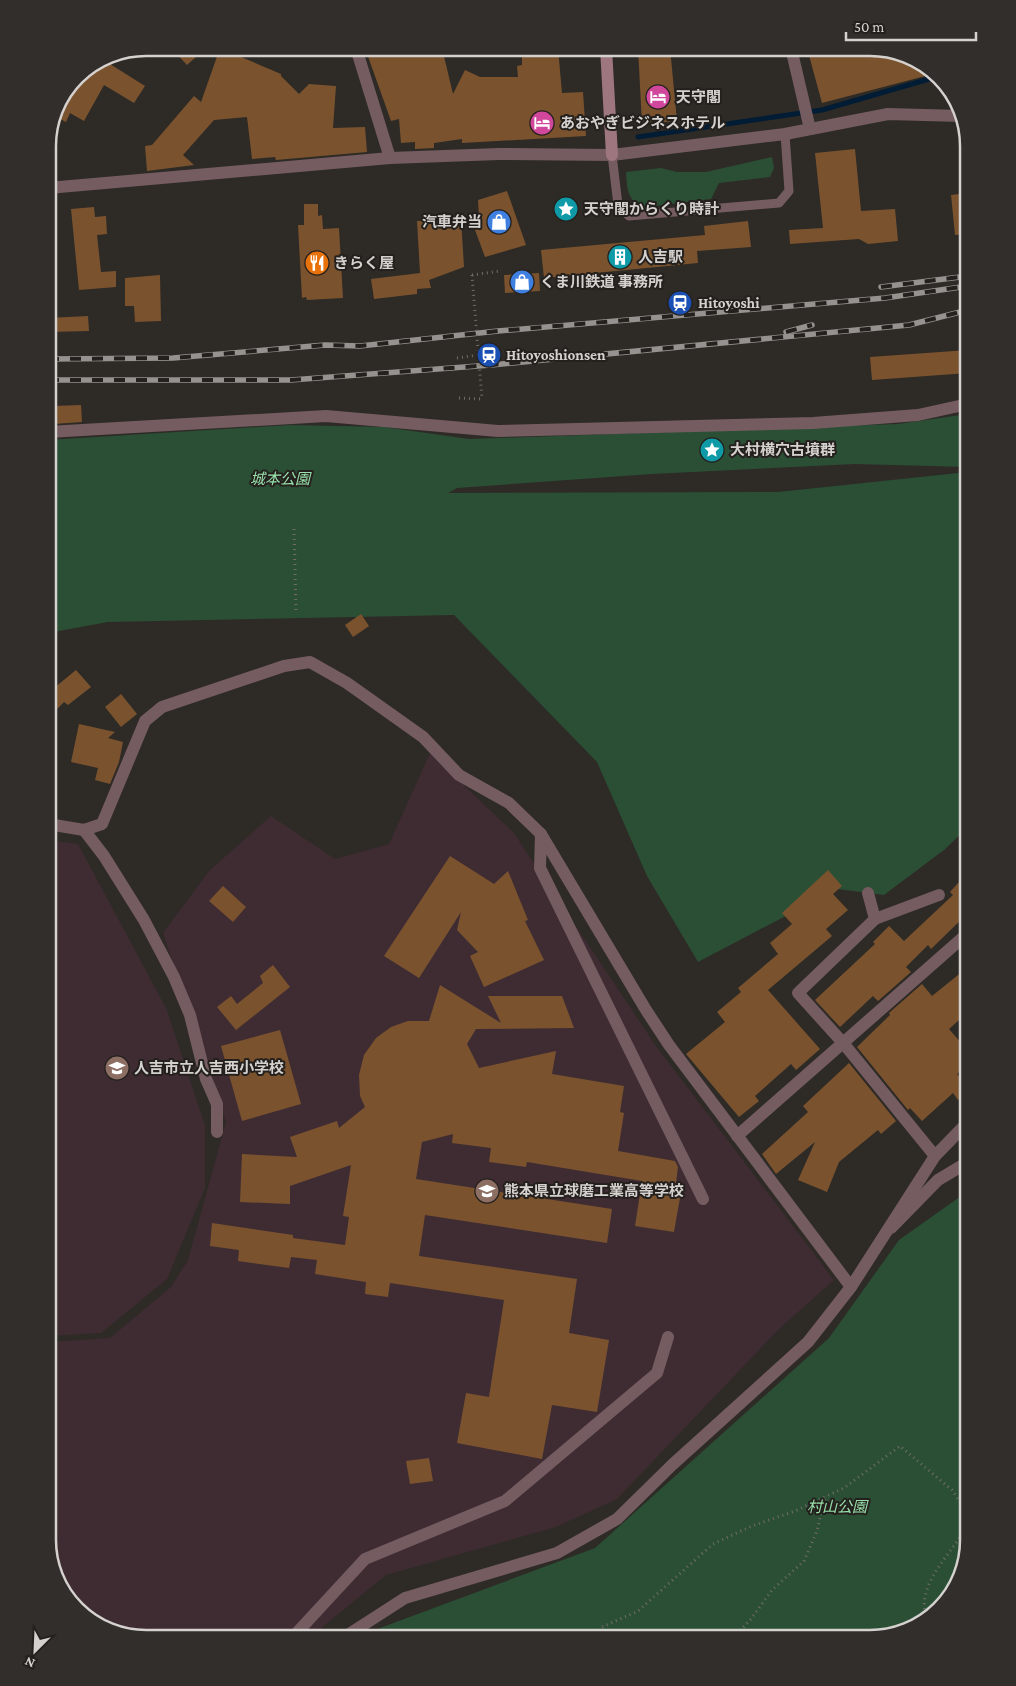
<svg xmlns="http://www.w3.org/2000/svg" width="1016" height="1686" font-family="'Crimson Pro','Noto Sans JP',serif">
<rect width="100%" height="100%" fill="#2e2a26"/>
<g fill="#3f2c33">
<path d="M430,753L513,832L656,1046L834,1280L779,1329L617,1499L556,1527L386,1575L309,1638H140L92,1622L58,1583L48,1539V1342L110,1338L171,1287L188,1260L226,1122L163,933L209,871L271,816L335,859L389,844Z"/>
<path d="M48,840L78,844L167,1010L205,1126V1188L167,1279L101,1333L48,1336Z"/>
</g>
<g fill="#2a4f35">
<path d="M772,157L774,168L770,177L719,183L711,199L646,207C627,203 627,188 626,172L661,168L677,172H706Z"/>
<path d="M968,414V467L855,464L652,474L457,488L448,493L778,492L968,472V827L944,850L884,895L837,889L698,962L647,876L597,762L454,615L108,622L48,633V440L290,425L384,427L469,439L898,424Z"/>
<path d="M968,1191V1540L952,1594L913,1628L869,1638H366L380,1628L595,1548L829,1338L899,1240Z"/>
</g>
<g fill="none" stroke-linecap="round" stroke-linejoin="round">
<path stroke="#011c35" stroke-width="5" d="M638,137L822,110L936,77"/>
</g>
<g fill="#7a532e">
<path d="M171,48H206L187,65Z"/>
<path d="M220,48L281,74V76L299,94L309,84L336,86L333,128L365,127L367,152L276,160L275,157L252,159L247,117L214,120L183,155L194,165L147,171L145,146L152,145L194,96L201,102Z"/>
<path d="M365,48H419L420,51L442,48L453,94L465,70L480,77H518L517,66L522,65V48H558L562,93L583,92L586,136L462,143V139L434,143V148L415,149V142L401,143L399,119L391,121Z"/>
<path d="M638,48H670L677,121L642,124Z"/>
<path d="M807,48H835L836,51L848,48H876L925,64L933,74L822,103Z"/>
<path d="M102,59L145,86L134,103L104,85L84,121L70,113L66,122L54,116L55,108L77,76Z"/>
<path d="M855,149L861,211L895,209L898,241L868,244L859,239L790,244L789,230L823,228L815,153Z"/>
<path d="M507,191L526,245L485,257L471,219L479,218L478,200Z"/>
<path d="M968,193V234L955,235L951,195Z"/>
<path d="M304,204H318V216L322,215L323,229L339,228L343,298L307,300L306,297L302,298L298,225H304Z"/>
<path d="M94,207L95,217L106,216L107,234L97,235L101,272L116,271V287L79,290L71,209Z"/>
<path d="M461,219L464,267L429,280L431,288L417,289V294L374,299L371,279L420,273L417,221Z"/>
<path d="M748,221L751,247L697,251L698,263L544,278L541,250L705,235L704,226Z"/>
<path d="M539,273L540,291L505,293L504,275Z"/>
<path d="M160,275L161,321L135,322L134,306H125V278Z"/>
<path d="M88,316L89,331L49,332L48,318Z"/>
<path d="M968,350V373L872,380L870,357Z"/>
<path d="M81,405L82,422L54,424L53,406Z"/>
<path d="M361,614L369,626L353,637L345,625Z"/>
<path d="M76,670L91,687L68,705L64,702L57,709L48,697V693Z"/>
<path d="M121,694L137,714L121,727L105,707Z"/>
<path d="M79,724L115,732L108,738L123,742L119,762L110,784L95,780L98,768L71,762Z"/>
<path d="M450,856L494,884L508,871L528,920L525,921L544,960L484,987L470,956L478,952L457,930L461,912L419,978L384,956Z"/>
<path d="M828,870L842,886L833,894L848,910L826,929L832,936L768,990L820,1049L796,1070L791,1064L755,1096L759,1101L739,1117L686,1054L725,1022L717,1012L741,992L738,988L778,954L770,943L792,924L782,913Z"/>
<path d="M968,872V913L931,949L928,945L906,967L911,972L878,1001L873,996L840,1027L815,1000L875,944L873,942L889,926L904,941L953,895L950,892Z"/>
<path d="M223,886L246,907L233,922L209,901Z"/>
<path d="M273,965L290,987L236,1030L217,1007L231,996L237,1004L263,983L260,976Z"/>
<path d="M968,967V1012L949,1029L968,1051V1064L957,1074L968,1087V1091L958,1100L953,1093L922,1121L910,1108L908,1110L857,1047L890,1015L889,1013L922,984L932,996Z"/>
<path d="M440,985L501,1023L488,996H562L574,1028L476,1029L467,1044L479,1068L556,1051L552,1074L624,1086L620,1112L624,1113L618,1151L675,1161L678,1167L675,1191L681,1192L674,1232L635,1226L642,1181L527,1162L526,1167L489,1162L491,1148L452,1143L453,1134L422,1142L416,1179L612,1209L607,1243L425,1215L419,1256L577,1279L569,1333L609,1340L597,1412L552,1405L542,1459L457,1443L466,1393L489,1397L504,1300L390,1283L388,1297L365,1294L366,1282L315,1274L317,1260L291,1257L289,1268L238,1261L239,1250L210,1246L212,1223L293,1235V1238L345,1245L349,1217L343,1216L351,1165L290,1186V1204L240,1202L242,1154L297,1157L290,1137L337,1121L339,1128L365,1107L360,1096L359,1075L364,1055L376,1038L391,1027L408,1021H429Z"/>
<path d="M280,1030L301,1104L242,1121L221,1046Z"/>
<path d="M849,1063L896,1121L881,1134L878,1130L839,1162L827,1192L798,1180L815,1142L776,1174L762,1154L808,1112L803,1106Z"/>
<path d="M429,1458L433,1481L410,1484L406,1461Z"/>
</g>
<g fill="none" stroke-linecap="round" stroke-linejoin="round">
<g stroke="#706d69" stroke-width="3" stroke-dasharray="1 4" stroke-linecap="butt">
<path d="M472,275L500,271"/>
<path d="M457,358L478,355"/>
<path d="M459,398L482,399"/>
<path d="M294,529L296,611"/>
<path d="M592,1638L602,1627L638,1611L713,1544L752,1526L795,1511L844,1488L900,1446L952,1490L968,1514C966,1522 964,1530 960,1537C945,1560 917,1587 926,1617"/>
<path d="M733,1638L751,1619L772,1590L804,1561L817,1531L825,1497"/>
</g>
<path stroke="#745c61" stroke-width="9" d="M612,155L618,205L629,216L779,203L789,191L785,134"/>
<g stroke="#745c61" stroke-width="12">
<path d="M791,48L810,129"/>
<path d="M48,188L390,158L356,48"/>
<path d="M48,432L326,416L498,431L813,423L918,415L968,404"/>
<path d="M48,824L84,830L102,824L145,721L162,707L284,666L310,662L347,683L423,737L459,775L509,803L541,834L646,1010L669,1045L851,1287"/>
<path d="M84,830L104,856L144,920L174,977L190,1015L206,1079L217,1104V1132"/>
<path d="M541,834L540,868L703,1199"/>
<path d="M868,893L875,919L798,993L844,1044L935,1156"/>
<path d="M875,919L939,895"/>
<path d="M737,1136L968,933"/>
<path d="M891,1228L938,1180L968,1162"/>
<path d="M292,1638L365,1559L505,1501L657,1373L668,1337"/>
</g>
<g stroke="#745c61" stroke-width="12">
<path d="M390,158L499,154L612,155L785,134L888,114L961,116"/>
<path d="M343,1638L405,1598L557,1553L617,1519L672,1465L808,1342L851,1287L935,1156L968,1122"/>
</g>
<path stroke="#9d767f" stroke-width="12" d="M606,48L612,155"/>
<defs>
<g id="rail">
<path d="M881,287L968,276"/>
<path d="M786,332L812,325"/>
<path d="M48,359L173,358L325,345L360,346L498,331L885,298L968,286"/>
<path d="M48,380H291L491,365L909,325L968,310"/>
</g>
</defs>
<use href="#rail" stroke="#95928f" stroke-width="5.5"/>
<use href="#rail" stroke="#24201d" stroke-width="4" stroke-dasharray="11" stroke-linecap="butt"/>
<path stroke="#706d69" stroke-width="3" stroke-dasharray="1 4" stroke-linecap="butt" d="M472,275L482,399"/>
</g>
<defs>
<symbol id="hotel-disc" viewBox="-11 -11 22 22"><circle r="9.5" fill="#d1479c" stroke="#24201d"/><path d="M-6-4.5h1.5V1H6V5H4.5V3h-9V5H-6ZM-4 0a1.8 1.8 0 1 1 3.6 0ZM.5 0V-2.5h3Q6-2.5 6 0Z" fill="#fff"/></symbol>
<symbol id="sight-disc" viewBox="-11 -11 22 22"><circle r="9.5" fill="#0f9aa8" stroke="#24201d"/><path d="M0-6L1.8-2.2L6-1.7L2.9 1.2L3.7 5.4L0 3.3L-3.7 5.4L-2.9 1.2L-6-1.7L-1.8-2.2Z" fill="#fff"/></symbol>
<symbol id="shop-disc" viewBox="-11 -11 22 22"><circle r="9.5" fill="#3f7fe0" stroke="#24201d"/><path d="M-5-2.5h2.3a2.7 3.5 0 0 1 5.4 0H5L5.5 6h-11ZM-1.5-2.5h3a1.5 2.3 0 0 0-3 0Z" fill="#fff"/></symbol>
<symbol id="building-disc" viewBox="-11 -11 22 22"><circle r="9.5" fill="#0f9aa8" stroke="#24201d"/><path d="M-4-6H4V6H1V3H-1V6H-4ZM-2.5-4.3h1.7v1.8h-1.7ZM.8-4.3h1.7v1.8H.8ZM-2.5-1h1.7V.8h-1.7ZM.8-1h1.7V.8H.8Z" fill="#fff"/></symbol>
<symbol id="restaurant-disc" viewBox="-11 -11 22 22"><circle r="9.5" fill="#e8710a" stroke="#24201d"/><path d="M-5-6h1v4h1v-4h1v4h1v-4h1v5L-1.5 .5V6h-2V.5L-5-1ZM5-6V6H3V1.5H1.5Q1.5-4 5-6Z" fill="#fff"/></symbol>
<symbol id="station-disc" viewBox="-11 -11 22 22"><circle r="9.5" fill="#1a4fb4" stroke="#24201d"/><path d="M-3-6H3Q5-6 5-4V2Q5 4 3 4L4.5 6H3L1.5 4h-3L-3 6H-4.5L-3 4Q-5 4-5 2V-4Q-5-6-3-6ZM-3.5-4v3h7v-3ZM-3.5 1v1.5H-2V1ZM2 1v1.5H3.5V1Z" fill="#fff"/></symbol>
<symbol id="school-disc" viewBox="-11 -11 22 22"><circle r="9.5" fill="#8d6e63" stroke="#24201d"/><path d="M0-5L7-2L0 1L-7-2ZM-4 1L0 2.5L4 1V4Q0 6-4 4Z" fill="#fff"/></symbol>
</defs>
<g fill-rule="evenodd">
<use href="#hotel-disc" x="644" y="83" width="28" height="28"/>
<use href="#hotel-disc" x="528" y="109" width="28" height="28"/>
<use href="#sight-disc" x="552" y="195" width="28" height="28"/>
<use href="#shop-disc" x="485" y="208" width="28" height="28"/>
<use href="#building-disc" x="606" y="243" width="28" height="28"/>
<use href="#restaurant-disc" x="303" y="249" width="28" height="28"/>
<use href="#shop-disc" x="508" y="268" width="28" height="28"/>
<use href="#station-disc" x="666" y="289" width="28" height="28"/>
<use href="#station-disc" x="475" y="341" width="28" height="28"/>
<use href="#sight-disc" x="698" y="436" width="28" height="28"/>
<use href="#school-disc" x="103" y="1054" width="28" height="28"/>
<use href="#school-disc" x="473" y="1177" width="28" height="28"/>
</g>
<g text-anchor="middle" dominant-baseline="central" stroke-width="4" stroke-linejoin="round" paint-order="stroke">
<g font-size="15" font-weight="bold" fill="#d4d1ce" stroke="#24201d" text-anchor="start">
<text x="676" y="97">天守閣</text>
<text x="560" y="123">あおやぎビジネスホテル</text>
<text x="584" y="209">天守閣からくり時計</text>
<text x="482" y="222" text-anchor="end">汽車弁当</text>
<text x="638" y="257">人吉駅</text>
<text x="334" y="263">きらく屋</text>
<text x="540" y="282">くま川鉄道 事務所</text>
<text x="698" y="303">Hitoyoshi</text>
<text x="506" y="355">Hitoyoshionsen</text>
<text x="730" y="450">大村横穴古墳群</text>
<text x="134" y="1068">人吉市立人吉西小学校</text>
<text x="504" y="1191">熊本県立球磨工業高等学校</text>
</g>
<g font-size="15" font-style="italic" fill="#98e0aa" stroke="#24201d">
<text x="280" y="479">城本公園</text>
<text x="837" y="1507">村山公園</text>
</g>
</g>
<path d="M0 0H1016V1686H0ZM146 56H870A90 90 0 0 1 960 146V1540A90 90 0 0 1 870 1630H146A90 90 0 0 1 56 1540V146A90 90 0 0 1 146 56Z" fill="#322e2b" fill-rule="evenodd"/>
<path fill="none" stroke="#d4d1ce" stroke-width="2.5" d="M146 56H870A90 90 0 0 1 960 146V1540A90 90 0 0 1 870 1630H146A90 90 0 0 1 56 1540V146A90 90 0 0 1 146 56Z"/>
<g transform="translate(35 1651) rotate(204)" stroke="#24201d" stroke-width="4" paint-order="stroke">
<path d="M0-4L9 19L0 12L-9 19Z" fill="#d4d1ce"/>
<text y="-8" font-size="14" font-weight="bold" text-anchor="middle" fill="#d4d1ce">N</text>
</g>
<path d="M846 32v8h130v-8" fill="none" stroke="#d4d1ce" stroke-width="2.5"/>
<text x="854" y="32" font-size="15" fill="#d4d1ce" stroke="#24201d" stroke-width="4" paint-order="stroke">50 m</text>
</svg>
